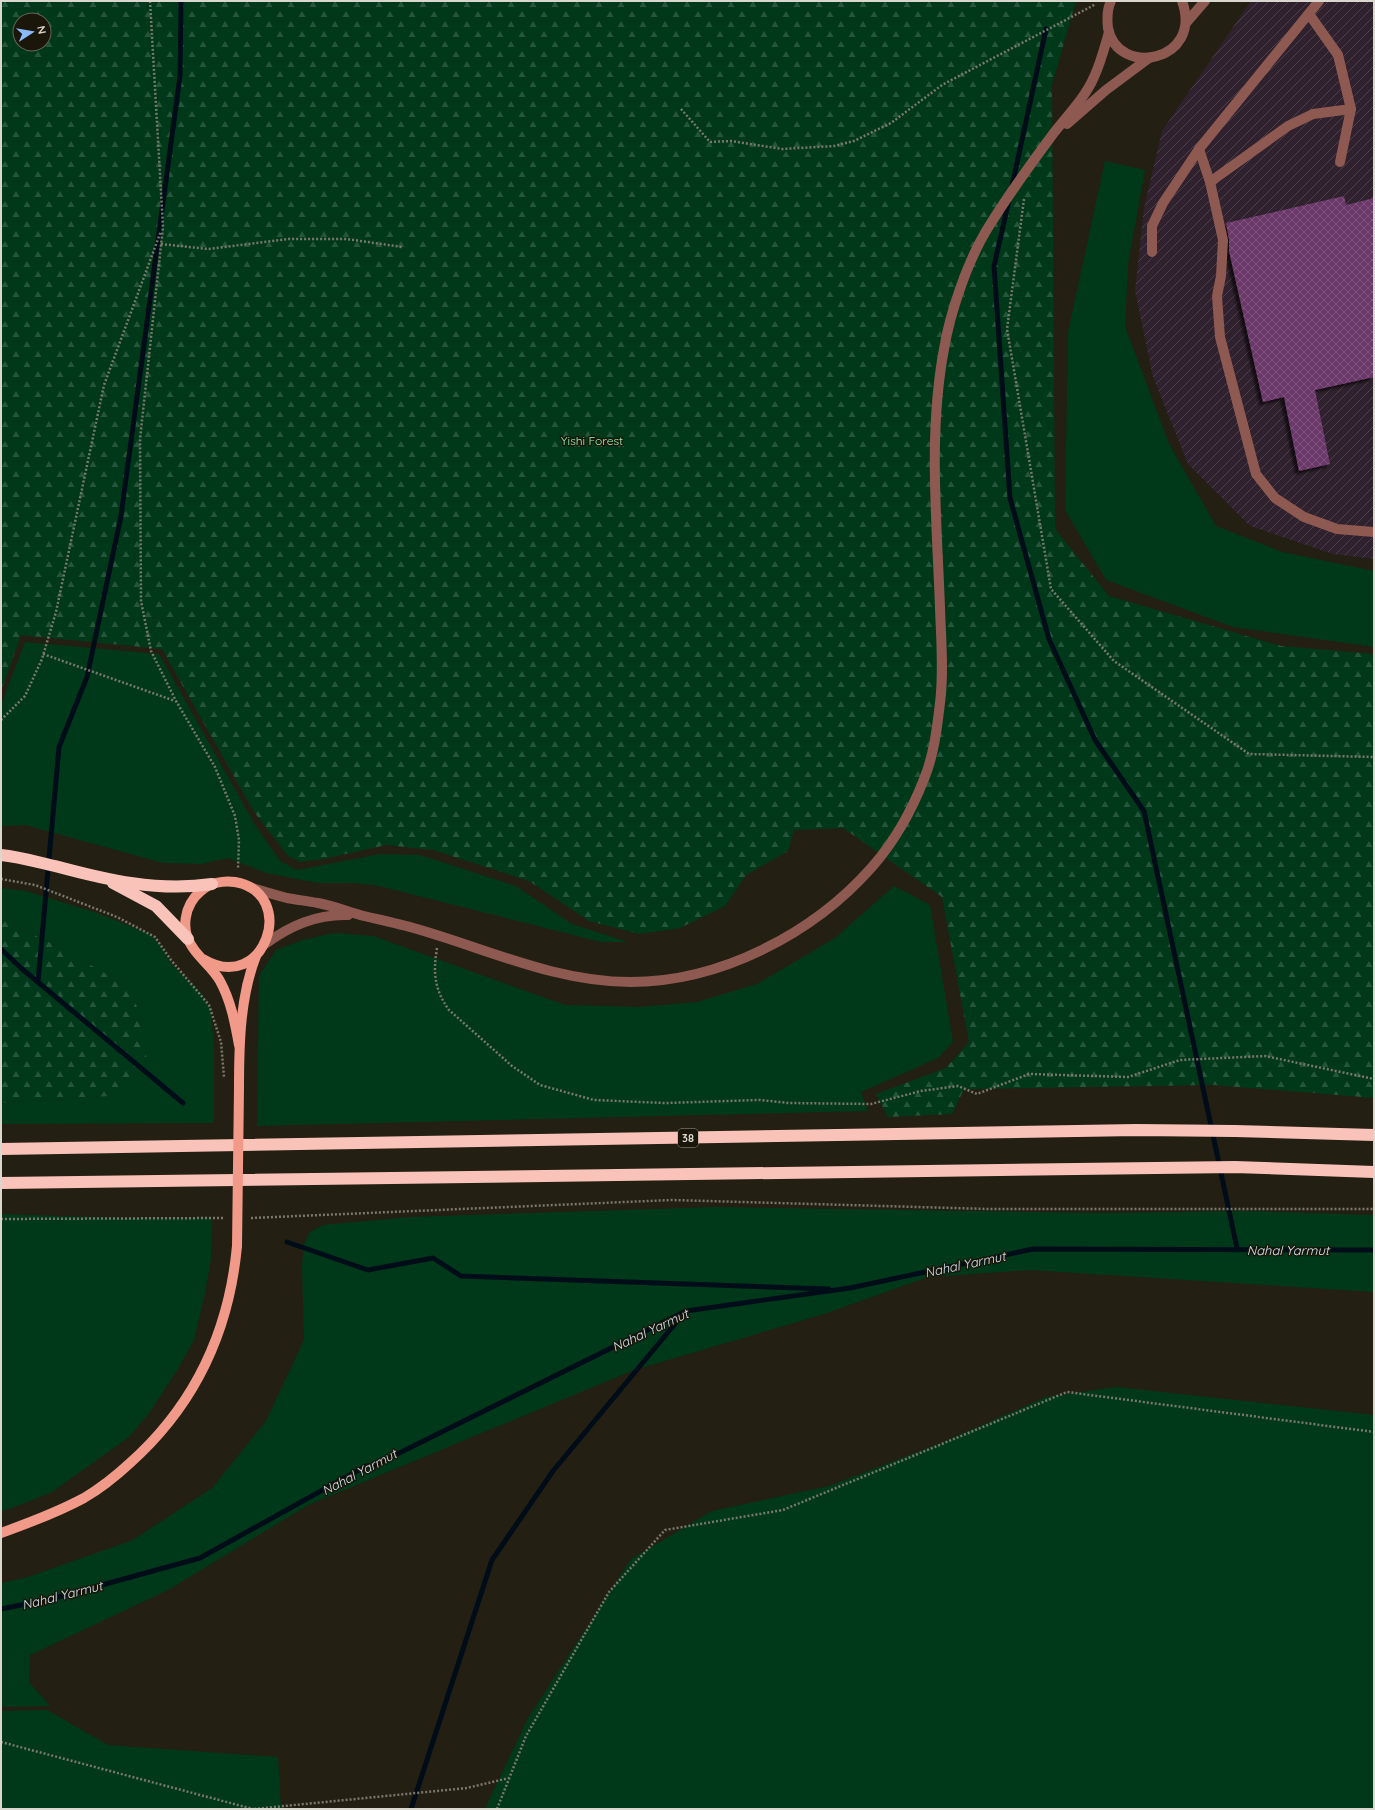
<svg xmlns="http://www.w3.org/2000/svg" width="1375" height="1810" font-family="Quicksand,sans-serif">
<defs>
<pattern id="industrial-furrows" width="10" height="10" patternUnits="userSpaceOnUse"><rect width="10" height="10" fill="#2f212d"/><path d="M-1 1l2-2M0 10L10 0M9 11l2-2" fill="none" stroke="#4d404a"/></pattern>
<pattern id="forest-firs" width="22" height="20" patternUnits="userSpaceOnUse"><rect width="22" height="20" fill="#00391a"/><path d="M5 1l3.5 6h-7zM16 11l3.5 6h-7z" fill="#25553a"/></pattern>
<pattern id="building-cross-hatch" width="8" height="8" patternUnits="userSpaceOnUse"><rect width="8" height="8" fill="#6a3769"/><path d="M0 0l8 8M0 8l8-8" fill="none" stroke="#7f537d"/></pattern>
<filter id="shadow"><feDropShadow dx="-3.5" dy="3.5" stdDeviation="1" flood-color="#0009"/></filter>
</defs>
<rect width="100%" height="100%" fill="#241f13"/>
<path fill="url(#industrial-furrows)" d="M1251,1H1374V559L1333,554L1250,526L1188,464L1153,377L1135,291L1144,208L1162,131Z"/>
<g fill="#00391a">
<path d="M1105,161L1145,170L1128,264L1125,326L1169,444L1216,526L1282,552L1374,571V647L1233,627L1106,580L1065,510L1068,332Z"/>
<path d="M25,642L159,654L255,825L280,861L297,870L380,854L420,855L516,886L572,924L628,942H601L379,886L354,883H318L266,873L228,858L201,864L163,863L25,825L1,826V705Z"/>
<path d="M894,886L930,905L953,1042L938,1058L861,1092L868,1111L257,1126L259,976L276,950L303,940L334,933L373,936L565,1005L639,1007L697,1002L757,984L835,938Z"/>
<path d="M1,888L26,891L97,913L150,934L161,946L170,962L187,980L202,994L211,1011L214,1047V1123L1,1124V1103L110,1096L63,949L1,919Z"/>
<path d="M715,1207L1103,1213L1244,1211L1374,1215V1292L1030,1270L928,1277L824,1314L634,1370L308,1505L168,1590L30,1655L29,1682L50,1706L1,1707V1583L28,1577L133,1540L212,1488L266,1421L304,1340L302,1265L304,1244L310,1232L323,1225L410,1217Z"/>
<path d="M1,1214L119,1218H212L211,1258L205,1293L194,1340L179,1367L150,1412L129,1437L52,1492L12,1508L1,1511Z"/>
<path d="M1116,1387L1374,1415V1809H485L528,1718L631,1559L712,1511L829,1486L941,1443L1046,1397Z"/>
<path d="M47,1710L108,1745L278,1757L281,1809H1V1711Z"/>
</g>
<g fill="url(#forest-firs)" fill-rule="evenodd">
<path d="M1,1H1076L1052,85L1055,529L1109,596L1281,646L1374,654V1098L1213,1085L964,1089L952,1114L888,1117L876,1094L946,1068L969,1042L942,897L843,828L794,830L788,851L746,875L725,906L680,928L639,934L589,921L529,881L433,850L386,845L323,859L300,862L288,856L254,812L162,649L21,635L1,691ZM20,20H44V44H20Z"/>
<path d="M1,919L63,949L108,975L133,996L143,1024L148,1074L110,1096L1,1103Z"/>
</g>
<g fill="none" stroke-linecap="round" stroke-linejoin="round">
<g stroke="#000d19" stroke-width="5">
<path d="M1012,186L1046,29"/>
<path d="M1009,200L994,266L1010,498L1049,639L1095,740L1144,811L1237,1248"/>
<path d="M1,949L21,968L183,1103"/>
<path d="M38,982L59,747L87,677L121,516L180,76L181,1"/>
<path d="M287,1242L368,1270L433,1258L461,1276L829,1289"/>
<path d="M1,1609L51,1599L200,1558L366,1466L375,1465L686,1311L850,1288L1033,1249L1374,1250"/>
<path d="M411,1809L492,1560L553,1471L684,1313"/>
</g>
</g>
<path fill="url(#building-cross-hatch)" filter="url(#shadow)" d="M1344,196L1346,205L1374,198V377L1315,390L1330,464L1299,471L1284,397L1263,402L1229,251V239L1226,223Z"/>
<g fill="none" stroke-linecap="round" stroke-linejoin="round">
<g stroke="#7b776d" stroke-width="2.5" stroke-dasharray="2 2" stroke-linecap="butt">
<path d="M150,1L163,227L140,439L141,601L151,651L176,701L215,767L235,816L239,840L238,869"/>
<path d="M681,109L710,142L731,141L782,149L834,146L854,141L891,123L942,85L1096,4"/>
<path d="M1024,199L1007,329L1051,589L1114,661L1249,754L1374,757"/>
<path d="M161,244L208,249L289,239H347L402,247"/>
<path d="M43,654L175,701"/>
<path d="M1,720L25,696L42,659L56,612L104,385L161,231"/>
<path d="M1,879L35,885L117,917L155,937L171,960L209,1005L221,1042L224,1077"/>
<path d="M437,948C433,972 434,989 449,1010L512,1066L540,1085L594,1100L665,1103L760,1100L789,1103L871,1104L921,1091L958,1086L977,1094L1029,1074L1128,1077L1180,1060L1265,1056L1374,1079"/>
<path d="M251,1218L672,1200L988,1209H1374"/>
<path d="M1,1219L224,1218"/>
<path d="M1,1742L253,1809"/>
<path d="M254,1809L467,1788L509,1778"/>
<path d="M497,1809L526,1736L609,1592L665,1530L783,1510L1067,1392L1374,1432"/>
</g>
<g stroke="#8e5950" stroke-width="10">
<path d="M1111,1C1107,9 1107,19 1108,28C1117,78 1204,62 1182,1"/>
<path d="M1309,14L1338,55L1351,109L1340,162"/>
<path d="M1186,23L1205,1"/>
<path d="M1067,124L1106,90L1149,58"/>
<path d="M1199,149L1210,182L1223,240L1221,276L1217,296L1220,337L1256,474L1275,498L1304,517L1337,529L1374,532"/>
<path d="M1210,182L1288,126L1313,114L1351,109"/>
<path d="M1152,252V226L1163,203L1199,149L1319,1"/>
<path d="M249,887C262,891 275,895 287,898C298,900 308,901 318,903C334,906 349,912 364,916C381,920 400,924 417,929C487,949 556,982 630,982C720,982 813,934 872,867C894,842 912,810 924,779C934,755 937,728 940,703C944,672 941,639 940,608C937,522 928,434 944,349C950,313 967,263 986,231C1006,198 1030,165 1053,134C1067,116 1085,98 1094,77C1101,62 1105,46 1109,32"/>
<path d="M265,944C290,926 316,914 348,915"/>
</g>
<g stroke="#f29a8a" stroke-width="10">
<path d="M203,959C265,996 299,893 235,882C223,880 210,883 201,891C184,905 180,930 193,948C201,960 213,968 220,981C231,1001 235,1023 239,1045"/>
<path d="M239,1088C239,1044 240,997 256,956"/>
<path d="M1,1533C29,1523 58,1512 84,1498C101,1488 116,1476 130,1463C195,1405 229,1332 237,1246"/>
</g>
<g stroke="#fac3b9" stroke-width="12">
<path d="M1,855C20,857 37,862 55,866C107,880 158,892 212,884"/>
<path d="M113,883L156,906L188,939"/>
<path d="M1,1149L1137,1130L1235,1131L1374,1135"/>
<path d="M1,1183L1235,1167L1374,1172"/>
</g>
<path stroke="#f29a8a" stroke-width="10" d="M237,1246L239,1088"/>
</g>
<g text-anchor="middle" dominant-baseline="central" stroke-width="3" stroke-linejoin="round" paint-order="stroke">
<rect fill="#1a160a" stroke="#a09d94" stroke-width="1" x="678" y="1129" width="20" height="18" rx="3"/>
<g font-size="11" font-weight="bold" fill="#dad7cf">
<text x="688" y="1138">38</text>
</g>
<g font-size="12" fill="#94f6b5" stroke="#1a160a">
<text x="592" y="440">Yishi Forest</text>
</g>
<g font-size="13" font-style="italic" fill="#d3e6f2" stroke="#1a160a">
<text x="1288" y="1250">Nahal Yarmut</text>
<text transform="translate(965 1264) rotate(-12)">Nahal Yarmut</text>
<text transform="translate(650 1330) rotate(-25)">Nahal Yarmut</text>
<text transform="translate(359 1472) rotate(-28)">Nahal Yarmut</text>
<text transform="translate(62 1595) rotate(-14)">Nahal Yarmut</text>
</g>
</g>
<rect width="1375" height="1810" fill="none" stroke="#dad7cf" stroke-width="4"/>
<g transform="translate(32 32) rotate(78)"><circle r="19" fill="#1a160a" stroke="#676359"/>
<path d="M0-3L7 15L0 10L-7 15Z" fill="#8abafc"/>
<text y="-6" font-size="11" font-weight="bold" text-anchor="middle" fill="#dad7cf">N</text>
</g>
</svg>
